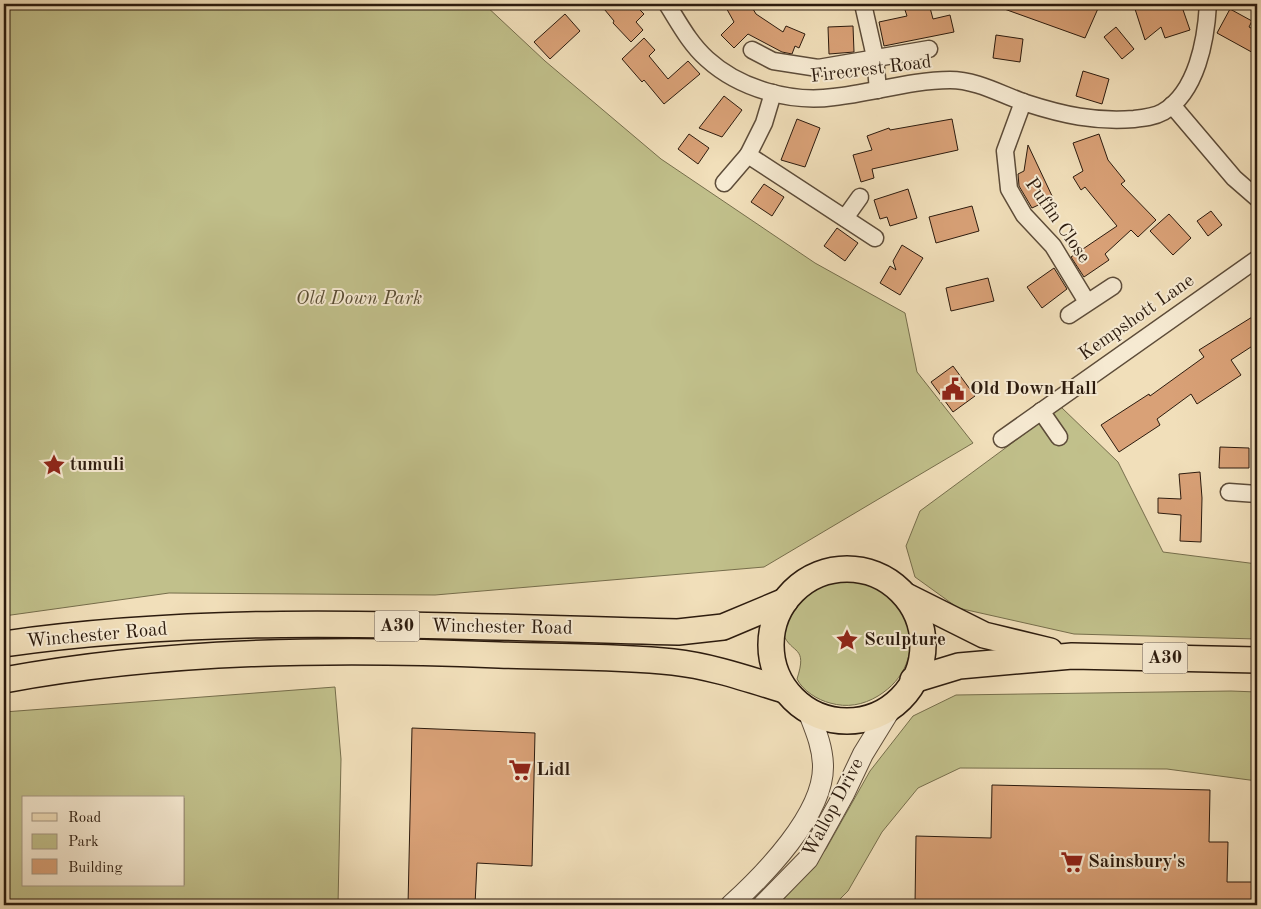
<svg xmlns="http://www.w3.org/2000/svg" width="1261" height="909" font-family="'Old Standard TT',serif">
<rect width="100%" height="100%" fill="#f1dfba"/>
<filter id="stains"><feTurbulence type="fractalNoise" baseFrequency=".004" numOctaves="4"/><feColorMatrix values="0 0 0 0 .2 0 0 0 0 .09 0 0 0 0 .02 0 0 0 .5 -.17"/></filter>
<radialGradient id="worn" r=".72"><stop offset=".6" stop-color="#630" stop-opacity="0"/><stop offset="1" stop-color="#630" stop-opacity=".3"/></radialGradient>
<g fill="#c1c08b" stroke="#766e4c" fill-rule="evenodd">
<path d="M4,4H484L545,61L661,159L815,263L905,313L917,372L973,443L764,567L435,595L169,593L4,616Z"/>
<path d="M1061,407L1118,462L1163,552L1257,564V639L1074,634L958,608L915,577L906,546L920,511Z"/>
<path d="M850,576C913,584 934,662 878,696C863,705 847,708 830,703C818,700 803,691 797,679C808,645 792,655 783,634C791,600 813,576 850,576Z"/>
<path d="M335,687L341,759L338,905H4V712ZM24,798H184V885H24Z"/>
<path d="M1231,691L1257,692V781L1167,769L960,768L918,788L882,832L848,891L834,905H778L809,872L826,849L870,771L913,716L956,695Z"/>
</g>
<g fill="#d9a177" stroke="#2c1b0e">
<path d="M600,4H634L644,14L636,22L643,30L631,42L613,23L614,21Z"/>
<path d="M724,4H750L756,14L783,32L786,26L805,34L799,48L795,46L792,54L782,52L748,34L734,48L721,35L734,22Z"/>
<path d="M903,4H929L933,19L950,15L954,32L884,46L879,22L907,16Z"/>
<path d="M996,4H1100L1085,38L996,6Z"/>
<path d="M1151,4H1181L1190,30L1165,38L1161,27L1145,40L1135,9Z"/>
<path d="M1230,9L1252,21L1249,27L1257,31V55L1217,33Z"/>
<path d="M565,14L580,31L550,59L534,42Z"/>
<path d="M853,26L854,52L829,54L828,27Z"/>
<path d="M1116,27L1134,49L1122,59L1104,37Z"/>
<path d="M996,35L1023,39L1020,62L993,58Z"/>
<path d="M644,38L655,50L649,56L668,79L688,61L700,74L664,104L644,80L642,82L622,59Z"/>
<path d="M1083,71L1109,79L1102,104L1076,96Z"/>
<path d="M724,96L742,110L722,137L699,128Z"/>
<path d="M797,119L820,128L805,167L781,160Z"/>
<path d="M952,119L958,150L872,169L874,178L861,182L853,155L872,150L867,136L889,128L890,130Z"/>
<path d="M689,134L709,148L698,164L678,149Z"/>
<path d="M1099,134L1108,160L1125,181L1121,184L1156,220L1138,237L1131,230L1105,254L1109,260L1084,277L1071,257L1117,226L1085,187L1081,190L1073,177L1083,171L1073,143Z"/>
<path d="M1028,145L1053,198L1032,208L1019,186L1018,174L1024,171Z"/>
<path d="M764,184L784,197L772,216L751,202Z"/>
<path d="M908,189L917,218L890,226L887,217L880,219L874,200Z"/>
<path d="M972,206L979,231L936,243L929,217Z"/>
<path d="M1211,211L1222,225L1208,236L1197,221Z"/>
<path d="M1169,214L1191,238L1173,255L1150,231Z"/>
<path d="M837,228L858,243L845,261L824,246Z"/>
<path d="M902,245L923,258L900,295L880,283L890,266L896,270L893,261Z"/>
<path d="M1054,268L1067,289L1042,308L1027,287Z"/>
<path d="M988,278L994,301L951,311L946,288Z"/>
<path d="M1257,314V343L1231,360L1241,375L1197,404L1191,394L1157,419L1160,425L1119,452L1101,425L1149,394L1150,396L1204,357L1199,350Z"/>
<path d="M953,366L975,396L953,412L931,382Z"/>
<path d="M1220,447L1249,448V468H1219Z"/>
<path d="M1200,472L1202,498L1201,542L1180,541L1181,515L1158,513V498L1181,499L1179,474Z"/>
<path d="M412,728L535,733L532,866L477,863L475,905H408Z"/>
<path d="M992,785L1210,790L1209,842H1228L1227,882H1257V905H915L916,836L991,838Z"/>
</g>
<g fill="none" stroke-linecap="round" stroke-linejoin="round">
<defs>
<g id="minor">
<path d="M667,4C679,23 690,44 707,59C740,89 791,103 834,97C872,93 912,80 950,80C977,80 1002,95 1026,103C1063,115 1095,122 1134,119C1144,118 1154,117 1163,112C1197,92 1206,40 1208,4"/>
<path d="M863,4L875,57L878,90"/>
<path d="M752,50L773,61L818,68L929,49"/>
<path d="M773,93L764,123L748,155L875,238"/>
<path d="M1023,102L1005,151L1009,189L1024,215L1053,246L1087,302"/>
<path d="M1172,105L1234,178L1257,198"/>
<path d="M724,183L748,155"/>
<path d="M845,218L860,197"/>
<path d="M1069,315L1113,286"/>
<path d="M1041,411L1059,437"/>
<path d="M1002,439L1257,259"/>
<path d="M1229,492L1257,494"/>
</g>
<g id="tertiary">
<path d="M731,905C764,875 823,815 823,767C823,747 815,729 808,711"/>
<path d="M763,905L808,859L844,794L863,754L895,702"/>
</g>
<g id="primary">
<circle cx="847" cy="645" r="76"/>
<path d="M906,596L984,635L1050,651"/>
<path d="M4,644C226,612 454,627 678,632L723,627L785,601"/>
<path d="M4,680C166,650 335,648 499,655C556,657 616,656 673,662C710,666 748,679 784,690"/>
<path d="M913,680L959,666L1072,656L1257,660"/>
</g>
</defs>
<use href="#minor" stroke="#5d4c39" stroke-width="19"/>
<use href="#tertiary" stroke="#5d4c39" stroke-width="22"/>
<use href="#primary" stroke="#2c1b0e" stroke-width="28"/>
<use href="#minor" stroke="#f6ead2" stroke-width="16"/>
<use href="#tertiary" stroke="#f6ead2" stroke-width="20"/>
<use href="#primary" stroke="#f1dfba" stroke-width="25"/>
</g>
<defs>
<symbol id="civic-bare" viewBox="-9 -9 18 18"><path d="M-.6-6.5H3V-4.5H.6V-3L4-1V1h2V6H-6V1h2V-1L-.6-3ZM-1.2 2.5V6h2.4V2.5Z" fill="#8f2418" stroke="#f6ead2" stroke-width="2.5" paint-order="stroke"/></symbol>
<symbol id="sight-bare" viewBox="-9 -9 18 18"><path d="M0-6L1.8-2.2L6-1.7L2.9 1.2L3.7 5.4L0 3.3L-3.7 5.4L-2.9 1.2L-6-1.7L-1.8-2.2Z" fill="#8f2418" stroke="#f6ead2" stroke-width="2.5" paint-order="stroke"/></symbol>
<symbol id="supermarket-bare" viewBox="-9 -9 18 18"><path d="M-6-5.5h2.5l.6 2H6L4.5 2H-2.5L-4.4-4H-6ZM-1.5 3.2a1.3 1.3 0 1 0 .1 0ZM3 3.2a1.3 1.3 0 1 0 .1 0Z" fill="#8f2418" stroke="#f6ead2" stroke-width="2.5" paint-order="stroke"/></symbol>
</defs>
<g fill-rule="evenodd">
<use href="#civic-bare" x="937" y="373" width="32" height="32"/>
<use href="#sight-bare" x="38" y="449" width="32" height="32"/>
<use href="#sight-bare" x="831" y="624" width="32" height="32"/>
<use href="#supermarket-bare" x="504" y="754" width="32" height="32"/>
<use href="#supermarket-bare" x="1056" y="846" width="32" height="32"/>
</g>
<g text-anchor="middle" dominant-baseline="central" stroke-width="4" stroke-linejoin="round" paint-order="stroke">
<g fill="#f6ead2" stroke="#695949" stroke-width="1">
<rect x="374.5" y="610.5" width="45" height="31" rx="4"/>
<rect x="1142.5" y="642.5" width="45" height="31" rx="4"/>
</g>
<g font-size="18" font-weight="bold" fill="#2c1b0e">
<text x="397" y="626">A30</text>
<text x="1165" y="658">A30</text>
</g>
<g font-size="19" fill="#2c1b0e" stroke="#f6ead2">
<text transform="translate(871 70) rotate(-7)">Firecrest Road</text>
<text transform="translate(1057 221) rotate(55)">Puffin Close</text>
<text transform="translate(1137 318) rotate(-35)">Kempshott Lane</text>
<text transform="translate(502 628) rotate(1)">Winchester Road</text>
<text transform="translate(97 636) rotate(-5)">Winchester Road</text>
<text transform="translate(834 808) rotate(-62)">Wallop Drive</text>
</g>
<g font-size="19" font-style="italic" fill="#594d34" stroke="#f6ead2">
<text x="359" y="299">Old Down Park</text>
</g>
<g font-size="19" font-weight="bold" fill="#2c1b0e" stroke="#f6ead2" text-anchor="start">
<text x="970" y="389">Old Down Hall</text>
<text x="70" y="465">tumuli</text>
<text x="864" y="640">Sculpture</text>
<text x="536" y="770">Lidl</text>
<text x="1088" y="862">Sainsbury's</text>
</g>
</g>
<rect width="1261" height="909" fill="none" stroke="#f1dfba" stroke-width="20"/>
<rect x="5" y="5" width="1251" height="899" fill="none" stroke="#2c1b0e" stroke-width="2.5"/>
<rect x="10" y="10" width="1241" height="889" fill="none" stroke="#2c1b0e"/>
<rect x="22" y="796" width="162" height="90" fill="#f6ead2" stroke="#a59784"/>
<rect x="32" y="813" width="25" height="8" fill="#f1dfba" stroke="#a59784"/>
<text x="68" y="822" font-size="15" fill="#2c1b0e">Road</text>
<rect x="32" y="834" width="25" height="15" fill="#c1c08b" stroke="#a59784"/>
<text x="68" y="846" font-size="15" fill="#2c1b0e">Park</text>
<rect x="32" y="859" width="25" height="15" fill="#d9a177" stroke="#a59784"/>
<text x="68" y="872" font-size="15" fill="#2c1b0e">Building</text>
<rect width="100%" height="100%" filter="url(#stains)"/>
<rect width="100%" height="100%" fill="url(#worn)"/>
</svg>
